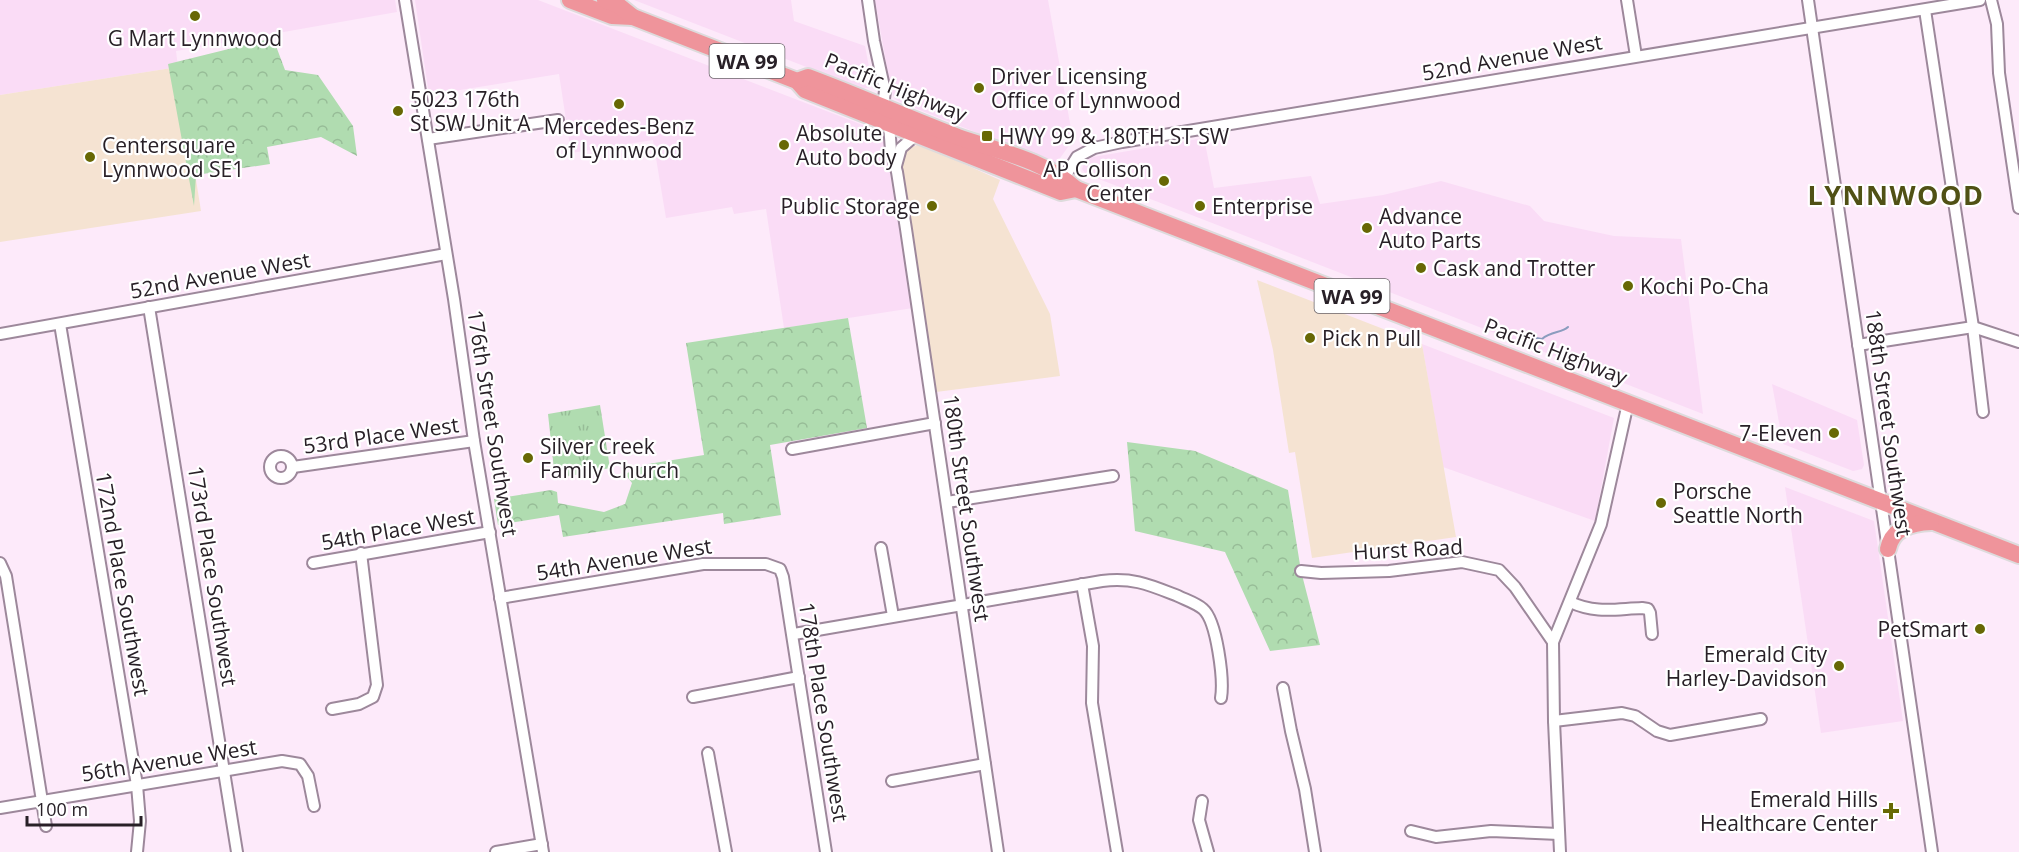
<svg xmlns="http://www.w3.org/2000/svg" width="2019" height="852" font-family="'Open Sans',sans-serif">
<defs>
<pattern id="forest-crowns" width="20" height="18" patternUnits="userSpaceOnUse" patternTransform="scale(1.5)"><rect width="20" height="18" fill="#b0dcb0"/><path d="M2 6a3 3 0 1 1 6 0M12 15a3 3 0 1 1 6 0" fill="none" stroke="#97bc97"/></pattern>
<pattern id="park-tufts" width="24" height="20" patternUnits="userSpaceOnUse" patternTransform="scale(1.5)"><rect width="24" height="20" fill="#b0dcb0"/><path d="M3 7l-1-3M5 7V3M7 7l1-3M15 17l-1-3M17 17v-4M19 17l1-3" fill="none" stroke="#97bc97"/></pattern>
</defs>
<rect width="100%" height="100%" fill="#fdeafa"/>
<g fill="#fadcf6">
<path d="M0,0H395L397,12L176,51L178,67L0,95Z"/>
<path d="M415,0H538L881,132L885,146L913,308L784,328L766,209L734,214L732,207L666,218L653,140L571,153L559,74L429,95Z"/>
<path d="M634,0H791L794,21L865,46L872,83L870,87L863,89Z"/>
<path d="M875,0H1048L1073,140L1058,161L1053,163L902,103L895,99L891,90Z"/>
<path d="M1204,138L1214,188L1311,176L1320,204L1383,195L1441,181L1530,206L1544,221L1614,236L1681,239L1703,414L1086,174L1082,169L1085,161L1093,157Z"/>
<path d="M1422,344L1614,418L1595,521L1443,467Z"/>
<path d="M1772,384L1857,420L1864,465L1862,469L1853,471L1783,444Z"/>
<path d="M1785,487L1874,521L1903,721L1821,733Z"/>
</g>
<g fill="#f5e3d2">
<path d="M178,67L201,211L0,242V95Z"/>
<path d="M919,144L1000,180L993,199L1050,314L1060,376L936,392L901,171L902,159L906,150Z"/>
<path d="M1257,280L1422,344L1456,537L1312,558L1295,452L1289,453L1273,350Z"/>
</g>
<g fill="url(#forest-crowns)">
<path d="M273,38L285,70L318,75L353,126L357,156L321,137L267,147L270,164L196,175L194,206L168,64Z"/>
<path d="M848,318L867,428L770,445L781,515L724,524L723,513L563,537L559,515L498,525L494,499L551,490L557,492L558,503L604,512L625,504L632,483L625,474L648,464L704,455L686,343Z"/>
<path d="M1127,442L1195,451L1288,490L1301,571L1320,645L1270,651L1225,552L1135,531Z"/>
</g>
<path fill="url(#park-tufts)" d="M600,405L610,468L555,479L548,414Z"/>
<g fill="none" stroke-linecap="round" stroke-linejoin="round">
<path stroke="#8b9cbe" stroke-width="2" d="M1518,341L1525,336L1542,339C1551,331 1562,333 1568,327"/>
<defs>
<g id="minor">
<path d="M405,0L454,299L474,441L543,852"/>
<path d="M868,0L874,41L885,91L883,106"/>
<path d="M1627,0L1636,56"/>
<path d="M1808,0L1932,852"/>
<path d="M1991,0L1997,24L1999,73L2019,208"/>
<path d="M1925,10L1973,327L1983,412"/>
<path d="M889,124L891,151L897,172L906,229L998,852"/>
<path d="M428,139L558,120"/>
<path d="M896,166L901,148L916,135"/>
<path d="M1064,178L1077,157L1094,148L1122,142L1980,0"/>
<path d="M149,307L237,852"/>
<path d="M60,324L137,785L140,821L137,852"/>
<path d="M0,334L446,254"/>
<path d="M1858,345L1973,327L2019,342"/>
<path d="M792,449L935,423"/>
<circle cx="281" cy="467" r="11"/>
<path d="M293,467L474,441"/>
<path d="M947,502L1113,476"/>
<path d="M881,548L893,616"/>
<path d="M0,563L6,576L46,826"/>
<path d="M313,563L490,532"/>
<path d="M1301,571L1321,573L1389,571L1462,562L1499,570L1515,587L1553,642"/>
<path d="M1082,584L1093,646L1092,703L1117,852"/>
<path d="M500,598L703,564H766L780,569L783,577L826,852"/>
<path d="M1570,602C1596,614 1615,609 1642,608L1648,609L1650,613L1652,634"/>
<path d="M794,634L1102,581C1133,577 1150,585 1178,596C1186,600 1196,603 1203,609C1217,621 1224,680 1221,698"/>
<path d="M1283,688L1291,731L1305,789L1315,852"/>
<path d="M693,697L799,677"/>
<path d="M332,709L359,704L373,697L377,685L361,553"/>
<path d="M1554,721L1622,713L1635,716L1657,731L1670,735L1761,719"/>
<path d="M708,753L726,852"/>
<path d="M892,781L985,764"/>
<path d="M1202,801L1199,820L1208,852"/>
<path d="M0,808L282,761L300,764L308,776L314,806"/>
<path d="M1411,831L1436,837L1491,831L1559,834"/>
<path d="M496,852L542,844"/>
<path d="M1560,852L1554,721L1553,642L1601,524L1628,403"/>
</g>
<g id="highway">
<path d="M570,0L612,16L633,17"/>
<path d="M605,0L618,5L633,17L797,81L805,90L1061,192L1076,189"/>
<path d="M797,81L808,77C859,96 908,118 958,137C998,151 1044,160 1076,189L2019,555"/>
<path d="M1888,549C1892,528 1911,523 1931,522"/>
</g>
</defs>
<use href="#minor" stroke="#9d889b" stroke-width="14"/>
<use href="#highway" stroke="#dddbdc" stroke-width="20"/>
<use href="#minor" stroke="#fff" stroke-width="10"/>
<use href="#highway" stroke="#ef949b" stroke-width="16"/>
</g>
<g fill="#676804" stroke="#fff" stroke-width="2">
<circle cx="195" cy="16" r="6"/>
<circle cx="979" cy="88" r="6"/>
<circle cx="619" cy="104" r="6"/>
<circle cx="398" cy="111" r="6"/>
<rect x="981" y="130" width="12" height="12" rx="3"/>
<circle cx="784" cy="145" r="6"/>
<circle cx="90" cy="157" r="6"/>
<circle cx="1164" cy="181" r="6"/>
<circle cx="932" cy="206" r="6"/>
<circle cx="1200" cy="206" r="6"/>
<circle cx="1367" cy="228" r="6"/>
<circle cx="1421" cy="268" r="6"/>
<circle cx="1628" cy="286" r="6"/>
<circle cx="1310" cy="338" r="6"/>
<circle cx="1834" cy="433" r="6"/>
<circle cx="528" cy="458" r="6"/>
<circle cx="1661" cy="503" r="6"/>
<circle cx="1980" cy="629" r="6"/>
<circle cx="1839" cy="666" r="6"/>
<path d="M1888 802h6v6h6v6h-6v6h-6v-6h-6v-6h6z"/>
</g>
<g text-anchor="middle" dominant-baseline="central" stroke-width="4.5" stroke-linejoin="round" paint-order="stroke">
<g fill="#fff" stroke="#686368" stroke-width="1.5">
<rect x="709.5" y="44" width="75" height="34" rx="4.5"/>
<rect x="1314.5" y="279" width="75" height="34" rx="4.5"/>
</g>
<g font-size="20" font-weight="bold" fill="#282027">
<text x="747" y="61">WA 99</text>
<text x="1352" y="296">WA 99</text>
</g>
<g font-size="21" fill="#282027" stroke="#fff" text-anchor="start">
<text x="195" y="38" text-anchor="middle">G Mart Lynnwood</text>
<text x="991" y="76">Driver Licensing<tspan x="991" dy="24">Office of Lynnwood</tspan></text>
<text x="410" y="99">5023 176th<tspan x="410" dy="24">St SW Unit A</tspan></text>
<text x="619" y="126" text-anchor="middle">Mercedes-Benz<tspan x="619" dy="24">of Lynnwood</tspan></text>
<text x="796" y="133">Absolute<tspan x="796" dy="24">Auto body</tspan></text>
<text x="999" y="136">HWY 99 &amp; 180TH ST SW</text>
<text x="102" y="145">Centersquare<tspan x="102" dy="24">Lynnwood SE1</tspan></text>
<text x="1152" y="169" text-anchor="end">AP Collison<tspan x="1152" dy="24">Center</tspan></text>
<text x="920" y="206" text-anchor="end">Public Storage</text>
<text x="1212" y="206">Enterprise</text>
<text x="1379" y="216">Advance<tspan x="1379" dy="24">Auto Parts</tspan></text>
<text x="1433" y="268">Cask and Trotter</text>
<text x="1640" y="286">Kochi Po-Cha</text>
<text x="1322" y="338">Pick n Pull</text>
<text x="1822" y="433" text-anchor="end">7-Eleven</text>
<text x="540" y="446">Silver Creek<tspan x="540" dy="24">Family Church</tspan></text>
<text x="1673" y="491">Porsche<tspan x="1673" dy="24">Seattle North</tspan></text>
<text x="1968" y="629" text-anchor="end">PetSmart</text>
<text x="1827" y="654" text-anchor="end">Emerald City<tspan x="1827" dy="24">Harley-Davidson</tspan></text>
<text x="1878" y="799" text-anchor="end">Emerald Hills<tspan x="1878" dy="24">Healthcare Center</tspan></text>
</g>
<g font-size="21" fill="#282027" stroke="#fff">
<text transform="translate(1512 57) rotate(-10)">52nd Avenue West</text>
<text transform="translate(896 87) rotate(22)">Pacific Highway</text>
<text transform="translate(220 275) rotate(-10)">52nd Avenue West</text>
<text transform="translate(1556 351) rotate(21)">Pacific Highway</text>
<text transform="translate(493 423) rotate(81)">176th Street Southwest</text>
<text transform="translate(1889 423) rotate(82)">188th Street Southwest</text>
<text transform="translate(381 435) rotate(-8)">53rd Place West</text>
<text transform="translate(967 508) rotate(82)">180th Street Southwest</text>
<text transform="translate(398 529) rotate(-10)">54th Place West</text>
<text transform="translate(1408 549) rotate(-3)">Hurst Road</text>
<text transform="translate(624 559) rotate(-9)">54th Avenue West</text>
<text transform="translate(213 576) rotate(81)">173rd Place Southwest</text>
<text transform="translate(123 584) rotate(80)">172nd Place Southwest</text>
<text transform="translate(824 712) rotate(81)">178th Place Southwest</text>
<text transform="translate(169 760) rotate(-9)">56th Avenue West</text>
</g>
<g font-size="27" font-weight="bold" letter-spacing="1.5" fill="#505115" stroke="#fff">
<text x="1896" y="194">LYNNWOOD</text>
</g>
</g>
<path d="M27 816v9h114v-9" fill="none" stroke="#282027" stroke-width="3"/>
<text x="36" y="816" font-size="18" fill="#282027" stroke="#ffffff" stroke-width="4.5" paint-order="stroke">100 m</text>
</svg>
